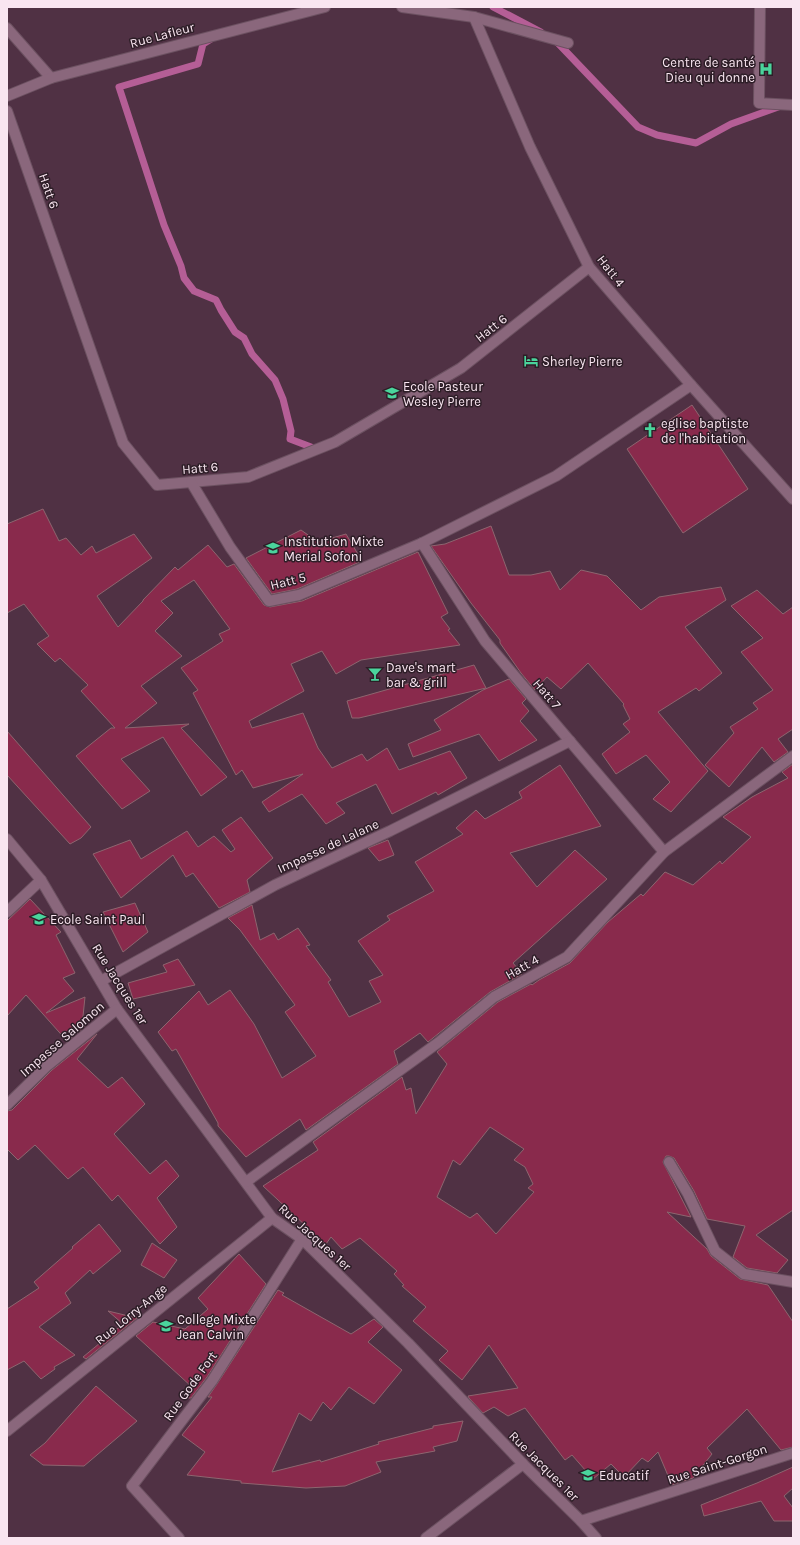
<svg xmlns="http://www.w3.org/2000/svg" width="800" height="1545" font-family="Karla,sans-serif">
<rect width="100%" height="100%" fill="#503144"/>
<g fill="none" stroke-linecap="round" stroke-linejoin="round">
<g stroke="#b55e96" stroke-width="7">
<path d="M493,7L541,32"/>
<path d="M211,39L203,44L198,64L119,87L164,225L181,266L184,278L194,291L216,300L221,310L235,332L244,338L252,354L275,380L283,399L291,431L290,439L311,447"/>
<path d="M555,40L638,127L657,135L696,143L731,124L781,106"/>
</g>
</g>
<g fill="#892a4c" stroke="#8d656f" fill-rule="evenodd">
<path d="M692,405L748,489L683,533L627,449Z"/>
<path d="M43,509L59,541L66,538L81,555L92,546L96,553L134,534L152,558L97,596L118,627L143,601V600L175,567L178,570L208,545L227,567L234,564L264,605L270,607L302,601L418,552L448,613L441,617L450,629L448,630L460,645L361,660L336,674L322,651L291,664L304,691L249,721L252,728L303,713L318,748L332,768L362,754L367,761L387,748L399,770L450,751L467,778L438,795L436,792L392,814L376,784L336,803L345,813L326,824L302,794L269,812L262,802L303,774L253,788L242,770L236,775L193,693L198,690L181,668L223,641L219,634L230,629L194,580L161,601L173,613L155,631L182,656L141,686L157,703L125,728L189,724L181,728L227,777L201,796L163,737L121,759L150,791L122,809L76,756L111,728H115L81,691L88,685L60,658L55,662L37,644L49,636L24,604L7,613V524Z"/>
<path d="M491,526L509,575H531L550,571L560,590L581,570L607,576L641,610L659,597L721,587L726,600L685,627L722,673L699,691L696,688L658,712L708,771L671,812L653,799L670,782L646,755L616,774L602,754L630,732L623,724L630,719L623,705L624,704L588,663L561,689L547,677L535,690L521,673L500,643V640L471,603L431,546L445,544Z"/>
<path d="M301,530L318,542L346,534L362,561L297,589L272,594L246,558Z"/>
<path d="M757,590L783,614L793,607V729L778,739L788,752L774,762L762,747L729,787L705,765L734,733L730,727L758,709L753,703L773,690L741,652L763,638L731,606Z"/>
<path d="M474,665L486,688L359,718H352L347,701Z"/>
<path d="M509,679L526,699L522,703L529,711L520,721L537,740L499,761L479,734L413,757L408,744L441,730L434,720L483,690Z"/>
<path d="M7,731L91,827L81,838L70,844L7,775Z"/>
<path d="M793,764V1210L756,1235L788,1260L777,1273L747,1268L733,1257L745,1226L707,1219L694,1191L674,1158L669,1156H666L663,1162L691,1217L667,1212L707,1249L711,1256L740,1279L768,1285L793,1322V1447L781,1450L747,1409L707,1448L712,1454L693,1478L672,1485L658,1452L648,1462L642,1458L624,1477L611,1464L593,1479L572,1455L565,1460L525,1408L508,1416L494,1407L483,1413L469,1398L468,1396L518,1388L489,1345L462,1380L439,1360L448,1351L413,1321L426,1307L402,1286L404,1285L394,1274L397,1271L360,1238L342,1249L331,1237L326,1244L305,1229L307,1227L263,1186L318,1150L313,1142L402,1077L406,1090L411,1088L416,1114L447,1064L437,1052L498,1002L531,984L532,985L539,980L570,963L608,922L641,894L643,896L665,872L693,885L720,861L722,864L751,837L723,817L752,797L788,778L782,772ZM490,1127L524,1149L514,1160L525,1167L533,1184L528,1188L534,1192L496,1234L477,1213L470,1218L437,1197L453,1160L460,1165Z"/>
<path d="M560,765L601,826L510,853L537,887L575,850L607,879L513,963L522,974L490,992L428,1042L420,1033L394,1051L398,1064L306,1130L300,1119L246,1157L218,1126V1123L176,1049L172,1051L158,1032L199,991L208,1005L230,990L254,1024L282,1078L316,1056L285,1012L295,1005L240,930L228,918L252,905L260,940L274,933L278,940L298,928L310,945L306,946L331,980L328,982L349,1017L381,1002L369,981L383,975L358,941L390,920L387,916L434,891L415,862L463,834L456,828L476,810L485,819L522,798L519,792Z"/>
<path d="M241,817L273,858L247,880L250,892L219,908L193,873L186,877L173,855L121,898L93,854L130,840L141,859L187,831L198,847L214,836L231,852L235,849L222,830Z"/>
<path d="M388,840L394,855L379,861L368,848Z"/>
<path d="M30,899L61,932L56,935L75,973L63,978L74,991L46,1013L85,997L82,1026H85L67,1041L26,995L7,1016V921Z"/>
<path d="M135,903L148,932L123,952L103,912Z"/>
<path d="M178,959L195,985L133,999L128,983L167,972L163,965Z"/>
<path d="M97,1034L77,1059L108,1088L122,1077L145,1104L114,1134L150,1174L166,1160L179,1176L157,1198L177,1227L160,1244L118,1195L112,1201L83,1167L68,1179L35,1145L18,1160L7,1149V1111L12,1110L52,1070Z"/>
<path d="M99,1224L121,1251L93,1274L90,1270L65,1293L71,1303L39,1327L75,1355L54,1367L55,1369L41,1379L24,1361L7,1370V1309L39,1288L34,1282L73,1248L72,1247Z"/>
<path d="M152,1243L177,1260L164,1278L141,1265Z"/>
<path d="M239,1254L266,1284L207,1377L191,1398H185L192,1387L136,1336L153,1322L185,1329L208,1309L198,1298Z"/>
<path d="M278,1290L284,1293L282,1295L351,1334L374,1319L383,1327L368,1342L402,1370L374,1404L349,1387L331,1410L323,1402L311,1421L299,1413L272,1472L320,1460L321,1462L379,1444L378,1442L433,1428V1426L463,1421L457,1441L433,1447L435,1451L376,1462L381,1472L345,1486L306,1488L241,1483V1481L187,1475L205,1452L182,1435L212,1397H208L217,1384Z"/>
<path d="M108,1311L137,1318L86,1359L83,1357L123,1324Z"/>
<path d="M96,1386L137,1421L84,1466L43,1465L30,1455L45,1443Z"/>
<path d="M793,1467V1488L784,1496L793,1508V1521H774L761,1501L704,1516L701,1505L757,1483Z"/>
</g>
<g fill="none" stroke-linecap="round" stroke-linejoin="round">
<defs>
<g id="service">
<path d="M7,912L41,880"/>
<path d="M669,1162L688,1194L715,1251L744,1274L793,1282"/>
</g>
<g id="minor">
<path d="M402,7L474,17L568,43"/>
<path d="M760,7L759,103L793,105"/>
<path d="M474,17L530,147L589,267L691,385L793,499"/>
<path d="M7,28L51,78"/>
<path d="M7,96L51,78L325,7"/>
<path d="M7,111L123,443L157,485L248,477L335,442L461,368L589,267"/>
<path d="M191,482L230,547L269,601L299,595L422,543L556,476L691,385"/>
<path d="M422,543L485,641L664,852"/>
<path d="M7,839L41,880L117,1009L272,1218L302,1239L408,1343L523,1464L581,1521L596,1538"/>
<path d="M101,981L275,885L390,831L570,741"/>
<path d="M7,1105L48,1065L117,1009"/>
<path d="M246,1182L439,1042L494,997L567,957L664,852L793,756"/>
<path d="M7,1431L272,1218"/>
<path d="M581,1521L793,1453"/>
<path d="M179,1538L132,1486L212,1381L302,1239"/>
<path d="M426,1538L523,1464"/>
</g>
</defs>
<use href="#service" stroke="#6c5161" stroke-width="12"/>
<use href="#minor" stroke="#6c5161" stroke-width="12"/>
<use href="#service" stroke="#8a677c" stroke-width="10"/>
<use href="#minor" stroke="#8a677c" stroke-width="10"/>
</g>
<defs>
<symbol id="hospital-bare" viewBox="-9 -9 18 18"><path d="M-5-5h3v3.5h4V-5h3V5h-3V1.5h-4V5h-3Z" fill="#4ad49c" stroke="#2d1e27" stroke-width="2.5" paint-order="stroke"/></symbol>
<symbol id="hotel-bare" viewBox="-9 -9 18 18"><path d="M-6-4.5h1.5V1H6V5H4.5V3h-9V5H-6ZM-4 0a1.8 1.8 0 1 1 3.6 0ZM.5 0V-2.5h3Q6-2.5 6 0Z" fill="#4ad49c" stroke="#2d1e27" stroke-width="2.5" paint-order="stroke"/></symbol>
<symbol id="school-bare" viewBox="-9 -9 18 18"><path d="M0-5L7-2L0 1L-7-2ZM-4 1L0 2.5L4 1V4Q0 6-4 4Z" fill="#4ad49c" stroke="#2d1e27" stroke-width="2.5" paint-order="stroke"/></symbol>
<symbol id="church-bare" viewBox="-9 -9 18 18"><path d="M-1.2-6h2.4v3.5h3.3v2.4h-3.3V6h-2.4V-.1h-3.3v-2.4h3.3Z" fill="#4ad49c" stroke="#2d1e27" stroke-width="2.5" paint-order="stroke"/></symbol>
<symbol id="bar-bare" viewBox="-9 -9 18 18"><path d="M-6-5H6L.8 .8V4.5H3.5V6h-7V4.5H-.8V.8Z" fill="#4ad49c" stroke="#2d1e27" stroke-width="2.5" paint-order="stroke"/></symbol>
</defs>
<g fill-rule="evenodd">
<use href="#hospital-bare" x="756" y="59" width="20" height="20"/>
<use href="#hotel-bare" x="521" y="351" width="20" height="20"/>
<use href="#school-bare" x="382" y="383" width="20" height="20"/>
<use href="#church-bare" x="640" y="420" width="20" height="20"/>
<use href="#school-bare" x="263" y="538" width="20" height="20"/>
<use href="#bar-bare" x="365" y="664" width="20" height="20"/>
<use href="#school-bare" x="29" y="909" width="20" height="20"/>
<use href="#school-bare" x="156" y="1316" width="20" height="20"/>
<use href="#school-bare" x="578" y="1465" width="20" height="20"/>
</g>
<g text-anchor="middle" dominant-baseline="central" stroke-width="3" stroke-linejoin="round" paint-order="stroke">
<g font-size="13" fill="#f9e5f0" stroke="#2d1e27">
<text transform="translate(162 35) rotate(-15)">Rue Lafleur</text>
<text transform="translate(49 191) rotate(71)">Hatt 6</text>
<text transform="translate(611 271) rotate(52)">Hatt 4</text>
<text transform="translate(491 328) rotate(-38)">Hatt 6</text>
<text transform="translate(200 468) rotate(-5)">Hatt 6</text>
<text transform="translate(288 581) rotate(-14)">Hatt 5</text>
<text transform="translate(547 694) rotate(49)">Hatt 7</text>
<text transform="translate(328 846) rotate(-25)">Impasse de Lalane</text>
<text transform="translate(522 967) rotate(-29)">Hatt 4</text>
<text transform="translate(120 984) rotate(58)">Rue Jacques 1er</text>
<text transform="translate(62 1039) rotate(-41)">Impasse Salomon</text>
<text transform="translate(315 1237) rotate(42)">Rue Jacques 1er</text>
<text transform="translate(131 1314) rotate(-39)">Rue Lorry-Ange</text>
<text transform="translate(190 1386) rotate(-54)">Rue Gode Fort</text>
<text transform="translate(717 1464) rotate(-18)">Rue Saint-Gorgon</text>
<text transform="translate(544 1466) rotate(45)">Rue Jacques 1er</text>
</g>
<g font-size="13" fill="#f9e5f0" stroke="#2d1e27" text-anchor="start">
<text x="755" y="62" text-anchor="end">Centre de santé<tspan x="755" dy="15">Dieu qui donne</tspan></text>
<text x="542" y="361">Sherley Pierre</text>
<text x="403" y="386">Ecole Pasteur<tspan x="403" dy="15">Wesley Pierre</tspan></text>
<text x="661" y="423">eglise baptiste<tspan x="661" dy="15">de l'habitation</tspan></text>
<text x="284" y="541">Institution Mixte<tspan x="284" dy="15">Merial Sofoni</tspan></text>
<text x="386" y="667">Dave's mart<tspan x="386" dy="15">bar &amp; grill</tspan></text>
<text x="50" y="919">Ecole Saint Paul</text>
<text x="177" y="1319">College Mixte<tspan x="177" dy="15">Jean Calvin</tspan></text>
<text x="599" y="1475">Educatif</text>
</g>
</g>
<rect width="800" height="1545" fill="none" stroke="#f9e5f0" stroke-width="16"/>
</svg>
